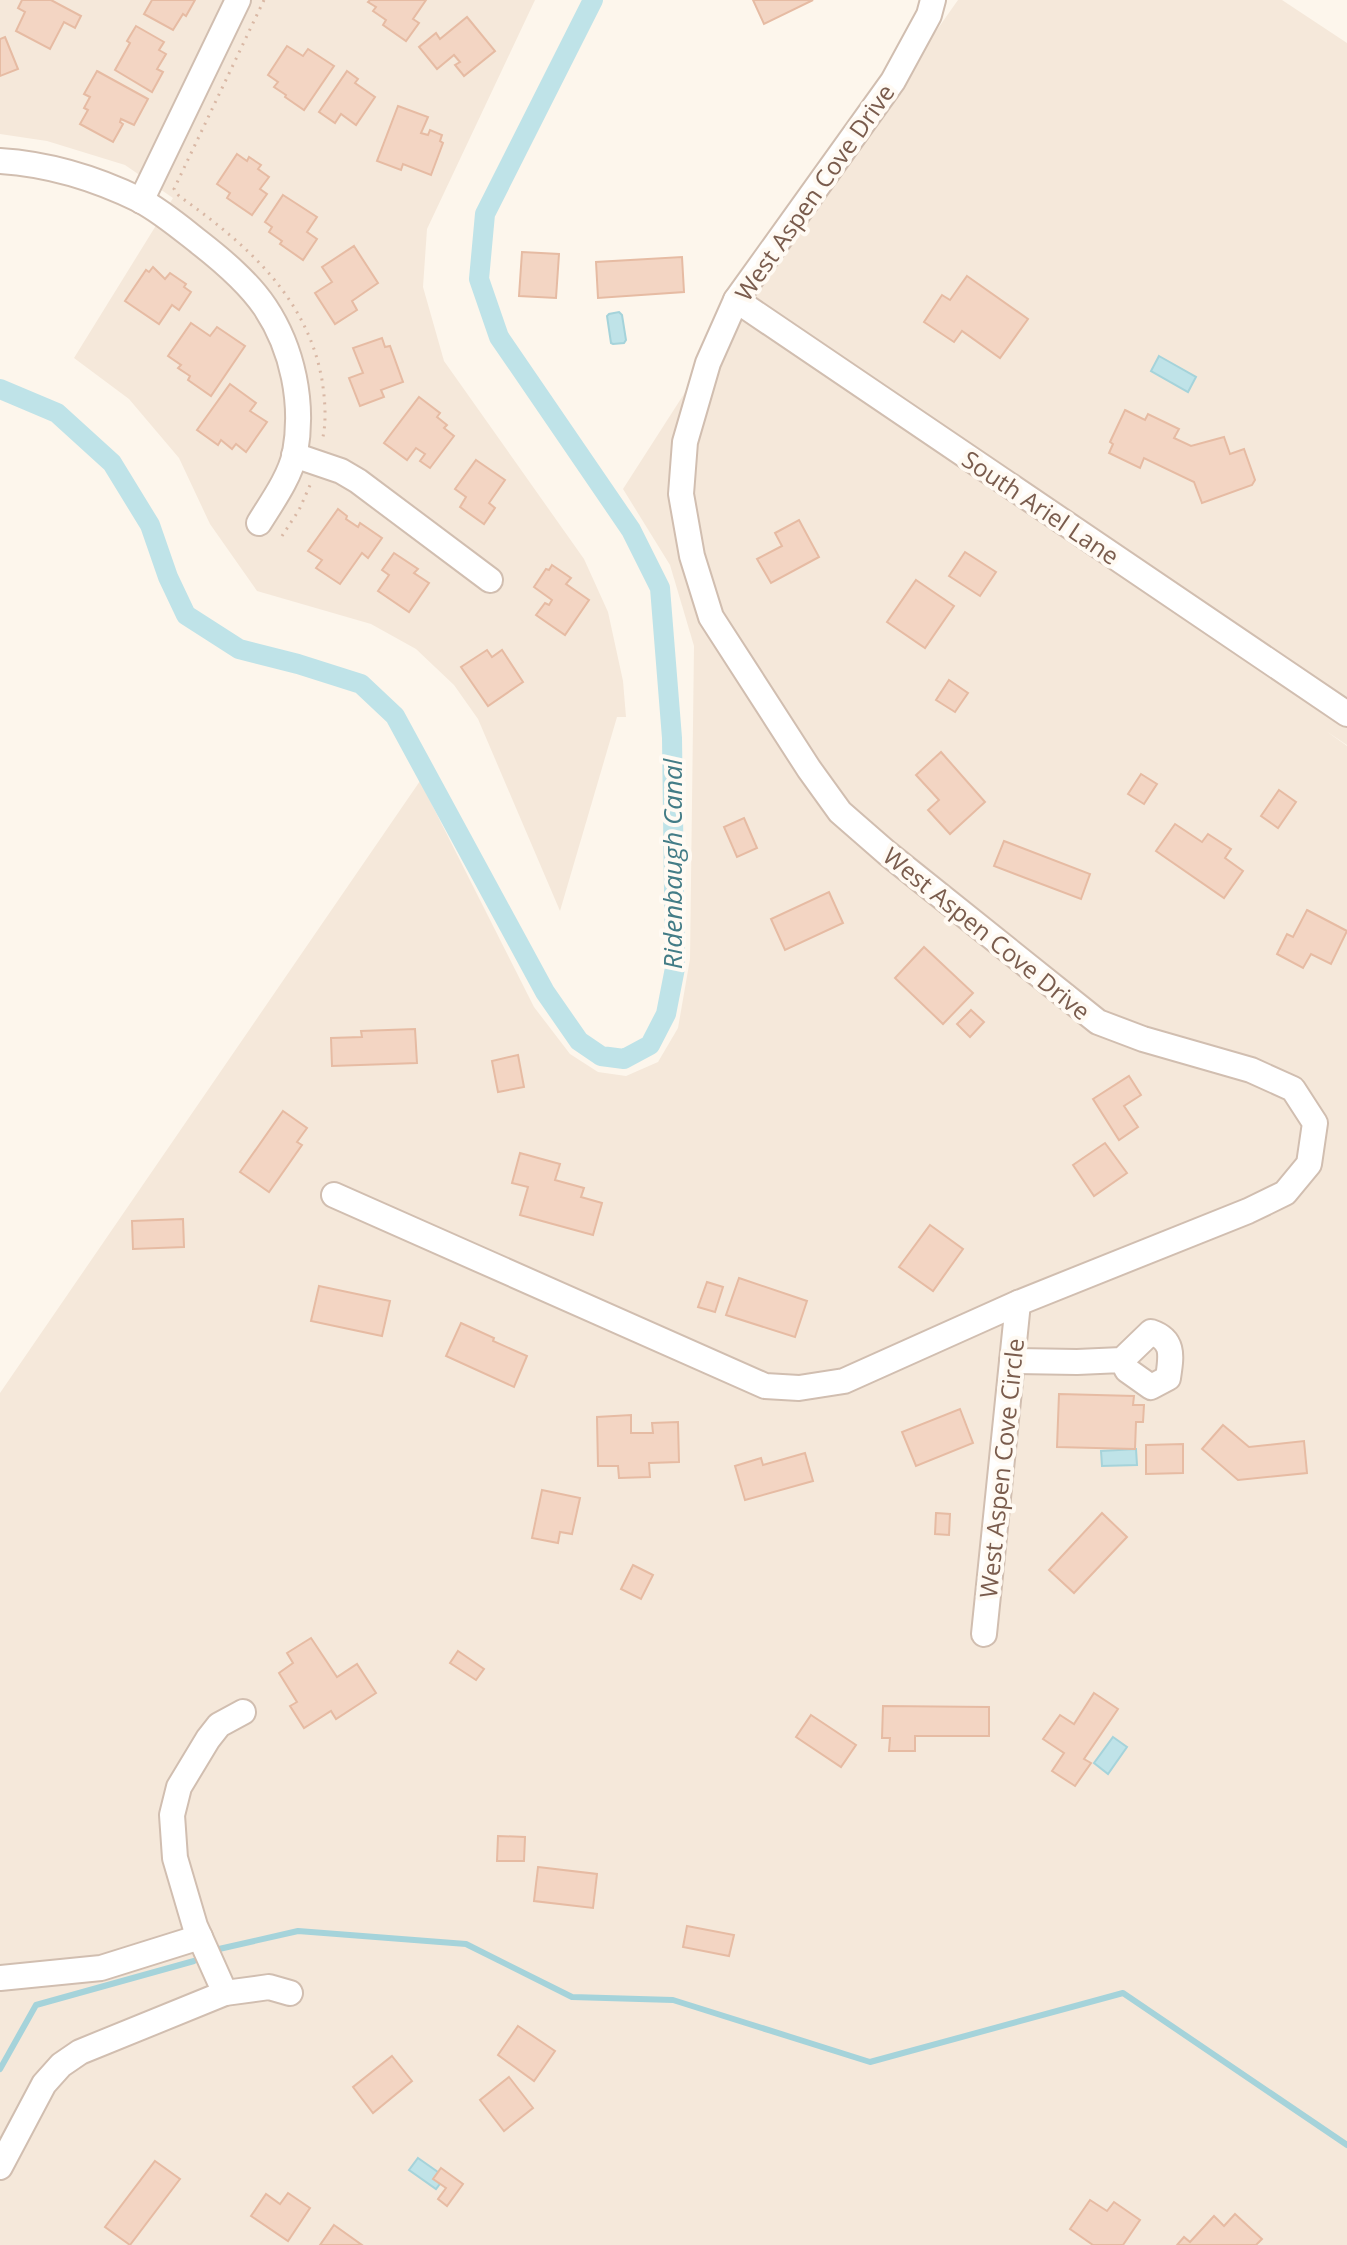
<svg xmlns="http://www.w3.org/2000/svg" width="1347" height="2245" font-family="'Open Sans',sans-serif">
<rect width="100%" height="100%" fill="#fdf6ec"/>
<g fill="#f5e8da">
<path d="M0,0H535L427,229L423,287L444,361L584,559L608,612L623,681L626,717H617L560,911L478,719L454,685L416,649L371,624L257,591L210,524L179,458L129,399L74,358L173,198L125,165L47,141L0,134Z"/>
<path d="M958,0H1282L1347,43V745L1326,731L1347,746V2245H0V1393L420,781L534,1007L570,1054L598,1072L626,1076L658,1062L678,1028L690,959L694,646L670,565L623,489L727,327Z"/>
</g>
<g fill="#bfe3e8" stroke="#a5d3da" stroke-width="2">
<path d="M619,312L622,315L626,340L624,343L613,344L611,343L607,316L609,314Z"/>
<path d="M1159,356L1196,377L1188,392L1151,371Z"/>
<path d="M1136,1449L1137,1465L1102,1466L1101,1451Z"/>
<path d="M1113,1737L1127,1747L1108,1774L1094,1763Z"/>
<path d="M418,2158L445,2177L436,2189L409,2170Z"/>
</g>
<g fill="none" stroke-linecap="round" stroke-linejoin="round">
<g stroke="#a5d3da" stroke-width="6">
<path d="M219,1949L298,1931L466,1944L572,1997L673,2000L870,2062L1123,1993L1347,2145"/>
<path d="M0,2069L36,2005L194,1961"/>
</g>
<path stroke="#bfe3e8" stroke-width="20" d="M0,389L57,413L112,463L150,525L168,577L186,615L239,649L298,664L361,684L395,716L545,992L579,1041L601,1056L624,1059L650,1045L666,1014L675,968L672,738L660,588L631,530L499,337L479,279L485,214L593,0"/>
</g>
<g fill="#f3d5c3" stroke="#e6bba3" stroke-width="2">
<path d="M22,0H51L81,16L75,28L64,22L50,49L16,31L25,12L18,8Z"/>
<path d="M152,0H195L186,16L183,14L173,30L144,14Z"/>
<path d="M370,0H426L413,19L419,23L406,41L383,25L386,20L373,11L376,7L368,2Z"/>
<path d="M753,0H813L764,24Z"/>
<path d="M467,17L495,51L464,76L455,65L460,62L454,55L437,69L419,47L436,33L440,39Z"/>
<path d="M136,26L164,42L159,50L166,54L157,69L163,72L152,92L115,70L130,43L127,41Z"/>
<path d="M5,37L18,69L0,76V39Z"/>
<path d="M287,46L303,56L308,49L334,66L304,110L285,97L286,95L274,87L278,82L268,75Z"/>
<path d="M97,71L148,99L134,125L121,119L120,122L123,124L113,142L80,124L88,110L84,108L90,97L84,94Z"/>
<path d="M347,71L358,79L355,83L375,97L356,125L341,114L335,123L319,112Z"/>
<path d="M398,106L428,117L421,133L428,135L430,130L442,135L440,141L443,143L431,175L403,164L401,170L377,161Z"/>
<path d="M237,154L247,161L249,157L261,165L258,169L269,177L260,189L267,194L252,215L227,198L230,193L217,184Z"/>
<path d="M283,195L317,217L307,232L317,239L303,260L280,244L282,241L269,232L272,227L265,222Z"/>
<path d="M354,246L378,283L352,301L357,310L335,324L315,293L332,282L322,267Z"/>
<path d="M522,252L559,254L556,298L519,296Z"/>
<path d="M682,257L684,292L598,298L596,262Z"/>
<path d="M153,267L165,279L170,273L186,284L184,287L191,292L179,310L172,305L159,324L125,301L146,270L149,272Z"/>
<path d="M967,276L1028,319L1000,358L962,331L954,342L924,322L942,295L950,300Z"/>
<path d="M191,323L210,336L217,327L245,346L211,396L188,380L190,376L178,368L181,365L168,356Z"/>
<path d="M382,338L385,347L390,346L403,382L381,390L384,397L360,406L349,378L363,373L353,348Z"/>
<path d="M230,384L256,403L250,411L267,422L246,452L236,444L232,449L221,440L218,445L197,430Z"/>
<path d="M419,397L440,413L437,417L447,425L444,428L454,436L430,468L420,461L425,454L416,448L407,460L384,443Z"/>
<path d="M1125,410L1145,420L1148,414L1179,429L1174,438L1191,446L1224,437L1230,454L1244,449L1255,480L1252,485L1202,503L1194,482L1144,458L1140,468L1109,453L1113,444L1110,442Z"/>
<path d="M476,460L505,480L489,503L495,508L484,524L460,507L466,497L455,489Z"/>
<path d="M338,509L347,516L346,519L358,527L360,523L382,538L368,558L362,553L340,584L316,568L322,560L308,551Z"/>
<path d="M799,520L819,557L771,583L757,559L782,546L775,533Z"/>
<path d="M965,552L996,572L980,596L949,576Z"/>
<path d="M394,553L418,569L414,573L429,583L409,612L378,591L389,575L382,570Z"/>
<path d="M552,565L571,578L566,584L589,600L565,635L536,615L545,603L549,605L552,600L534,587L546,569L549,570Z"/>
<path d="M916,580L954,606L925,648L887,622Z"/>
<path d="M487,650L492,657L502,650L523,682L488,706L461,667Z"/>
<path d="M949,680L968,693L955,712L936,700Z"/>
<path d="M941,752L985,802L950,834L928,810L939,800L916,775Z"/>
<path d="M1141,774L1157,784L1144,804L1128,794Z"/>
<path d="M1279,790L1296,802L1278,828L1261,816Z"/>
<path d="M744,818L757,848L737,857L724,827Z"/>
<path d="M1175,824L1202,842L1208,834L1231,849L1225,858L1243,871L1224,898L1156,851Z"/>
<path d="M1004,841L1090,874L1081,899L994,866Z"/>
<path d="M829,892L843,923L785,950L771,919Z"/>
<path d="M1307,910L1347,931L1331,964L1311,954L1303,968L1277,954L1287,934L1293,937Z"/>
<path d="M924,947L973,993L943,1024L895,978Z"/>
<path d="M971,1010L984,1022L970,1037L957,1024Z"/>
<path d="M415,1029L417,1063L332,1066L331,1038L362,1037L361,1031Z"/>
<path d="M518,1055L524,1087L498,1092L492,1061Z"/>
<path d="M1129,1076L1141,1095L1124,1106L1138,1127L1119,1140L1093,1099Z"/>
<path d="M283,1111L307,1128L297,1142L302,1145L269,1192L240,1172Z"/>
<path d="M1105,1143L1127,1173L1094,1196L1073,1165Z"/>
<path d="M520,1153L560,1164L555,1180L584,1188L581,1197L602,1203L593,1235L520,1215L528,1187L512,1183Z"/>
<path d="M183,1219L184,1247L133,1249L132,1221Z"/>
<path d="M930,1225L963,1249L933,1291L899,1267Z"/>
<path d="M739,1278L807,1301L795,1337L726,1315Z"/>
<path d="M707,1282L723,1287L715,1312L698,1307Z"/>
<path d="M319,1286L390,1301L382,1336L311,1321Z"/>
<path d="M461,1323L494,1338L493,1341L527,1356L514,1387L446,1356Z"/>
<path d="M1059,1394L1134,1396L1133,1405H1144L1143,1422H1136L1135,1449L1057,1447Z"/>
<path d="M960,1409L973,1443L916,1466L902,1432Z"/>
<path d="M631,1415V1433H653L652,1423L678,1422L679,1462L649,1463L650,1477L619,1478L618,1466H598L597,1417Z"/>
<path d="M1223,1425L1249,1447L1304,1441L1307,1473L1238,1480L1202,1449Z"/>
<path d="M1183,1444V1473L1146,1474V1445Z"/>
<path d="M805,1453L813,1481L745,1500L735,1466L761,1458L763,1465Z"/>
<path d="M542,1490L580,1498L572,1534L560,1532L558,1543L532,1538Z"/>
<path d="M936,1513L950,1514L949,1535L935,1534Z"/>
<path d="M1102,1513L1127,1537L1074,1593L1049,1570Z"/>
<path d="M633,1565L653,1575L641,1599L621,1589Z"/>
<path d="M311,1638L337,1677L357,1664L376,1693L336,1719L331,1711L304,1728L290,1706L297,1702L279,1673L293,1663L287,1653Z"/>
<path d="M458,1651L484,1669L476,1680L450,1663Z"/>
<path d="M1094,1693L1118,1709L1084,1759L1091,1763L1075,1786L1052,1771L1064,1753L1043,1739L1060,1715L1074,1724Z"/>
<path d="M883,1706L989,1707V1736H915V1751H889L890,1738H882Z"/>
<path d="M811,1715L856,1745L841,1767L796,1737Z"/>
<path d="M498,1836L525,1837L524,1861H497Z"/>
<path d="M538,1867L597,1874L593,1908L534,1901Z"/>
<path d="M687,1926L734,1935L729,1956L683,1947Z"/>
<path d="M518,2026L555,2051L534,2081L498,2055Z"/>
<path d="M392,2056L412,2081L373,2113L353,2087Z"/>
<path d="M509,2077L533,2108L504,2131L480,2100Z"/>
<path d="M155,2161L180,2179L130,2245L105,2227Z"/>
<path d="M441,2168L463,2184L447,2206L438,2199L446,2188L433,2179Z"/>
<path d="M288,2193L310,2208L288,2241L251,2216L266,2194L280,2204Z"/>
<path d="M1090,2200L1107,2211L1114,2202L1140,2220L1123,2245H1093L1070,2229Z"/>
<path d="M1235,2214L1262,2239L1256,2245H1177L1184,2237L1190,2242L1214,2216L1224,2226Z"/>
<path d="M334,2225L362,2245H320Z"/>
</g>
<g fill="none" stroke-linecap="round" stroke-linejoin="round">
<defs>
<g id="minor">
<path d="M0,161C48,164 97,179 140,200C161,211 181,228 200,243C223,261 248,282 265,307C293,349 304,403 295,453C290,477 272,502 259,523"/>
<path d="M141,201L238,0"/>
<path d="M736,300L1347,714"/>
<path d="M294,455L341,471L358,481L490,580"/>
<path d="M334,1195L765,1386L799,1388L844,1381L1018,1303L1248,1211L1285,1193L1309,1164L1315,1123L1293,1089L1251,1070L1143,1039L1098,1022L887,853L840,812L809,769L711,617L692,556L681,494L685,442L708,363L736,300L893,81L929,15L933,0"/>
<path d="M1012,1361L1077,1362L1122,1360L1151,1332C1175,1340 1171,1357 1168,1378L1151,1387L1127,1370L1122,1360"/>
<path d="M984,1634L1018,1303"/>
<path d="M0,1978L101,1968L200,1937"/>
<path d="M225,1993L195,1926L175,1858L172,1815L179,1787L208,1739L219,1725L243,1712"/>
<path d="M0,2167L44,2084L61,2065L80,2052L225,1993L269,1987L290,1993"/>
</g>
</defs>
<use href="#minor" stroke="#d1beb0" stroke-width="28"/>
<g stroke="#d9b8a5" stroke-width="3" stroke-dasharray="2 6" stroke-linecap="butt">
<path d="M264,0L174,189L179,196C245,243 307,296 322,380C325,399 327,422 322,441"/>
<path d="M282,536L299,510L311,483"/>
</g>
<use href="#minor" stroke="#fff" stroke-width="24"/>
</g>
<g text-anchor="middle" dominant-baseline="central" stroke-width="8" stroke-linejoin="round" paint-order="stroke">
<g font-size="24" fill="#7a5c4d" stroke="#fffaf3">
<text transform="translate(814 192) rotate(-55)">West Aspen Cove Drive</text>
<text transform="translate(1041 507) rotate(34)">South Ariel Lane</text>
<text transform="translate(987 933) rotate(39)">West Aspen Cove Drive</text>
<text transform="translate(1001 1468) rotate(-84)">West Aspen Cove Circle</text>
</g>
<g font-size="26" font-style="italic" fill="#437c86" stroke="#fffaf3">
<text transform="translate(672 864) rotate(-90)">Ridenbaugh Canal</text>
</g>
</g>
</svg>
